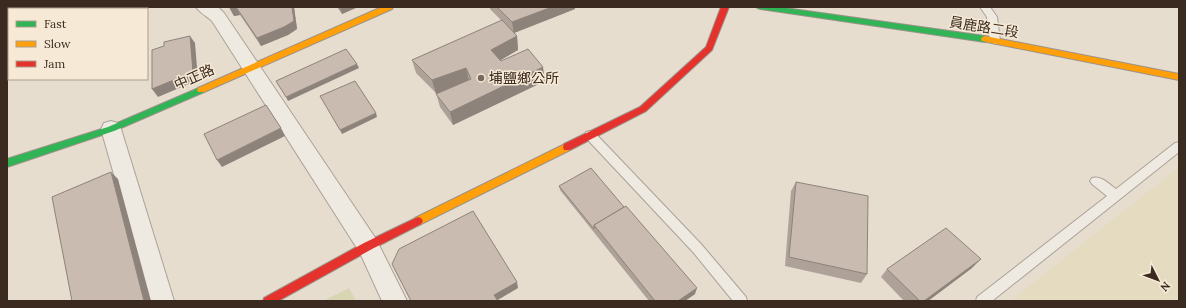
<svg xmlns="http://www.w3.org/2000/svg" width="1186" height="308" font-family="Lora,'Noto Sans TC',serif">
<rect width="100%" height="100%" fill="#e6ddcf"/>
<path fill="#e5dbc0" d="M1179,167V301H1010Z"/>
<path fill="#d8d5b2" d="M349,288L356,301H323Z"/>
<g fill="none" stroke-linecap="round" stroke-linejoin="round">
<defs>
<g id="lane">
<path d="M980,7H990L997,17L1000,41L998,43L995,44L990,41L987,17Z"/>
<path d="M590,131L594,132L701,244L746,297L747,301H733L693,252L586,138L585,135L586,132Z"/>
<path d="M1179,142V152L992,301H976L977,297L1107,196L1092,184L1090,181L1092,178C1101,175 1109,184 1116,189L1175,143Z"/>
</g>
<g id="street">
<path d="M196,7H218L224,13L376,239L407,301H382L360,253L212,21C207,16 200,13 196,7Z"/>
<path d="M111,121L118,123L121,129L174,301H150L101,129L104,123Z"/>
</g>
<g id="fast">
<path d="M756,7H778L985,36L989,39L985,42L760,9Z"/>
<path d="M201,87L204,88L205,90L204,92L114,131L7,167V159L108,127Z"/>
</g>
<g id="slow">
<path d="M382,7H393L392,9L204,92H198L197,90L198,88Z"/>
<path d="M985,36L1179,74V80L982,41L981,39L982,37Z"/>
<path d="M567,143L570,144L571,147L570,150L421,224L418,225L415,224L413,221L415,218Z"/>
</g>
<g id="jam">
<path d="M721,7H729L712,50L646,111L570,150H564L563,147L564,144L640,107L706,47Z"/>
<path d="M418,217L421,218L423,221L421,224L372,249L278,301H263L264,298L364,243Z"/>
</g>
</defs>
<use href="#lane" stroke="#aba298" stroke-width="2"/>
<use href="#street" stroke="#aba298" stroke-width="2"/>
<use href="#fast" stroke="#9b9288" stroke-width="2"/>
<use href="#slow" stroke="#9b9288" stroke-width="2"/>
<use href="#jam" stroke="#9b9288" stroke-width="2"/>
<use href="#lane" fill="#eee9e1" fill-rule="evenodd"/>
<use href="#street" fill="#eee9e1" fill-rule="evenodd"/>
<use href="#fast" fill="#30b455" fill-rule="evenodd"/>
<use href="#slow" fill="#ff9f0a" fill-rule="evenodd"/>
<use href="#jam" fill="#e5322d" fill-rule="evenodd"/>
</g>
<g fill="#aea197">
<path d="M229,7H294L297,29L288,35L261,46L240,15L234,16Z"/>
<path d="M337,7H358L342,14Z"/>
<path d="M490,7H575V9L514,33L506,25L517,36L518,50L500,60L501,61L545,81L453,125L440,107L436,93L416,73L412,60L502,21L490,9Z"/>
<path d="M796,182L867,274L861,283L785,266L791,191Z"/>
<path d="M559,186L695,294L685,301H649L560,190Z"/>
<path d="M972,268L928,301H904L881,277L887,269Z"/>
</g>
<g fill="#8d837b">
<path d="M229,7H236L240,15L234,16Z"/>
<path d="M292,7H294L297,29L288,35L261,46L257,38Z"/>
<path d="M346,7H358L342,14L340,9Z"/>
<path d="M552,7H575V9L514,33L512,22Z"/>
<path d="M190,36L195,43L198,80L158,97L152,89Z"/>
<path d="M517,36L518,50L494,64L491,50Z"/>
<path d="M357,64L359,68L288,101L286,97Z"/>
<path d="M543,67L545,81L453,125L450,112Z"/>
<path d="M466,68L469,81L436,94L432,80Z"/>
<path d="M376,113L377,117L342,134L340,130Z"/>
<path d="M281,128L285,136L222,167L217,160Z"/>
<path d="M111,172L118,179L151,301H144Z"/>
<path d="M981,259L972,268L928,301H924Z"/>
<path d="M517,282L518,288L496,301L494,295Z"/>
<path d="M697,288L695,294L685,301H678Z"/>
</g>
<g fill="#cabbb0" stroke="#8d837b">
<path d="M236,7H292L294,21L284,27L257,38Z"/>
<path d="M338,7H346L340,9Z"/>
<path d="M497,7H552L512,22Z"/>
<path d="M502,20L517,36L491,50L501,61L528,49L543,67L450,112L436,94L471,79L466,68L432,80L412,60Z"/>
<path d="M190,36L193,72L152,89V50L164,46V42Z"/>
<path d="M346,49L357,64L286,97L276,81Z"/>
<path d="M355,81L376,113L340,130L320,96Z"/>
<path d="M266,105L281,128L217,160L204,134Z"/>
<path d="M591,168L624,207L594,225V229L559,186Z"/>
<path d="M111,172L144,301H72L52,197Z"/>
<path d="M796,182L868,196L867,274L789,257Z"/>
<path d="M626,206L697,288L678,301H655L594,225Z"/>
<path d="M473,211L517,282L494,295L498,301H411L392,264L399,249Z"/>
<path d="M946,228L981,259L924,301H920L887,269Z"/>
</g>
<circle fill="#77695d" stroke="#f6ead6" stroke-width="1.5" cx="481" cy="78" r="4"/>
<g text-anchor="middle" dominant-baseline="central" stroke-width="3" stroke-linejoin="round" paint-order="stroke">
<g font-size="14" fill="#3b2a1f" stroke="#f6ead6">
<text transform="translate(984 27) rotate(9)">員鹿路二段</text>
<text transform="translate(194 77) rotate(-24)">中正路</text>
</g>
<g font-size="14" fill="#3b2a1f" stroke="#f6ead6" text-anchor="start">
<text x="489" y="78">埔鹽鄉公所</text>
</g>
</g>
<rect width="1186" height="308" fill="none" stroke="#3b2a1f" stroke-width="16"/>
<rect x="8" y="8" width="140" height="72" fill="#f6ead6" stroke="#ab9d8d"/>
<rect x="16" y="21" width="20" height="6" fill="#30b455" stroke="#ab9d8d"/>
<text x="44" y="28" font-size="12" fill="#3b2a1f">Fast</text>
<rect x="16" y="41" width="20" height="6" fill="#ff9f0a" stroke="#ab9d8d"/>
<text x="44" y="48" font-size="12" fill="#3b2a1f">Slow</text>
<rect x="16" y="61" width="20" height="6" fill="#e5322d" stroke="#ab9d8d"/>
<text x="44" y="68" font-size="12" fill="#3b2a1f">Jam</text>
<g transform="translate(1158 280) rotate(132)" stroke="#f6ead6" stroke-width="3" paint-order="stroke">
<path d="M0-3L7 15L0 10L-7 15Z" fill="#3b2a1f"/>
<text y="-6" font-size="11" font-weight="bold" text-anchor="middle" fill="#3b2a1f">N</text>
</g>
</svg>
